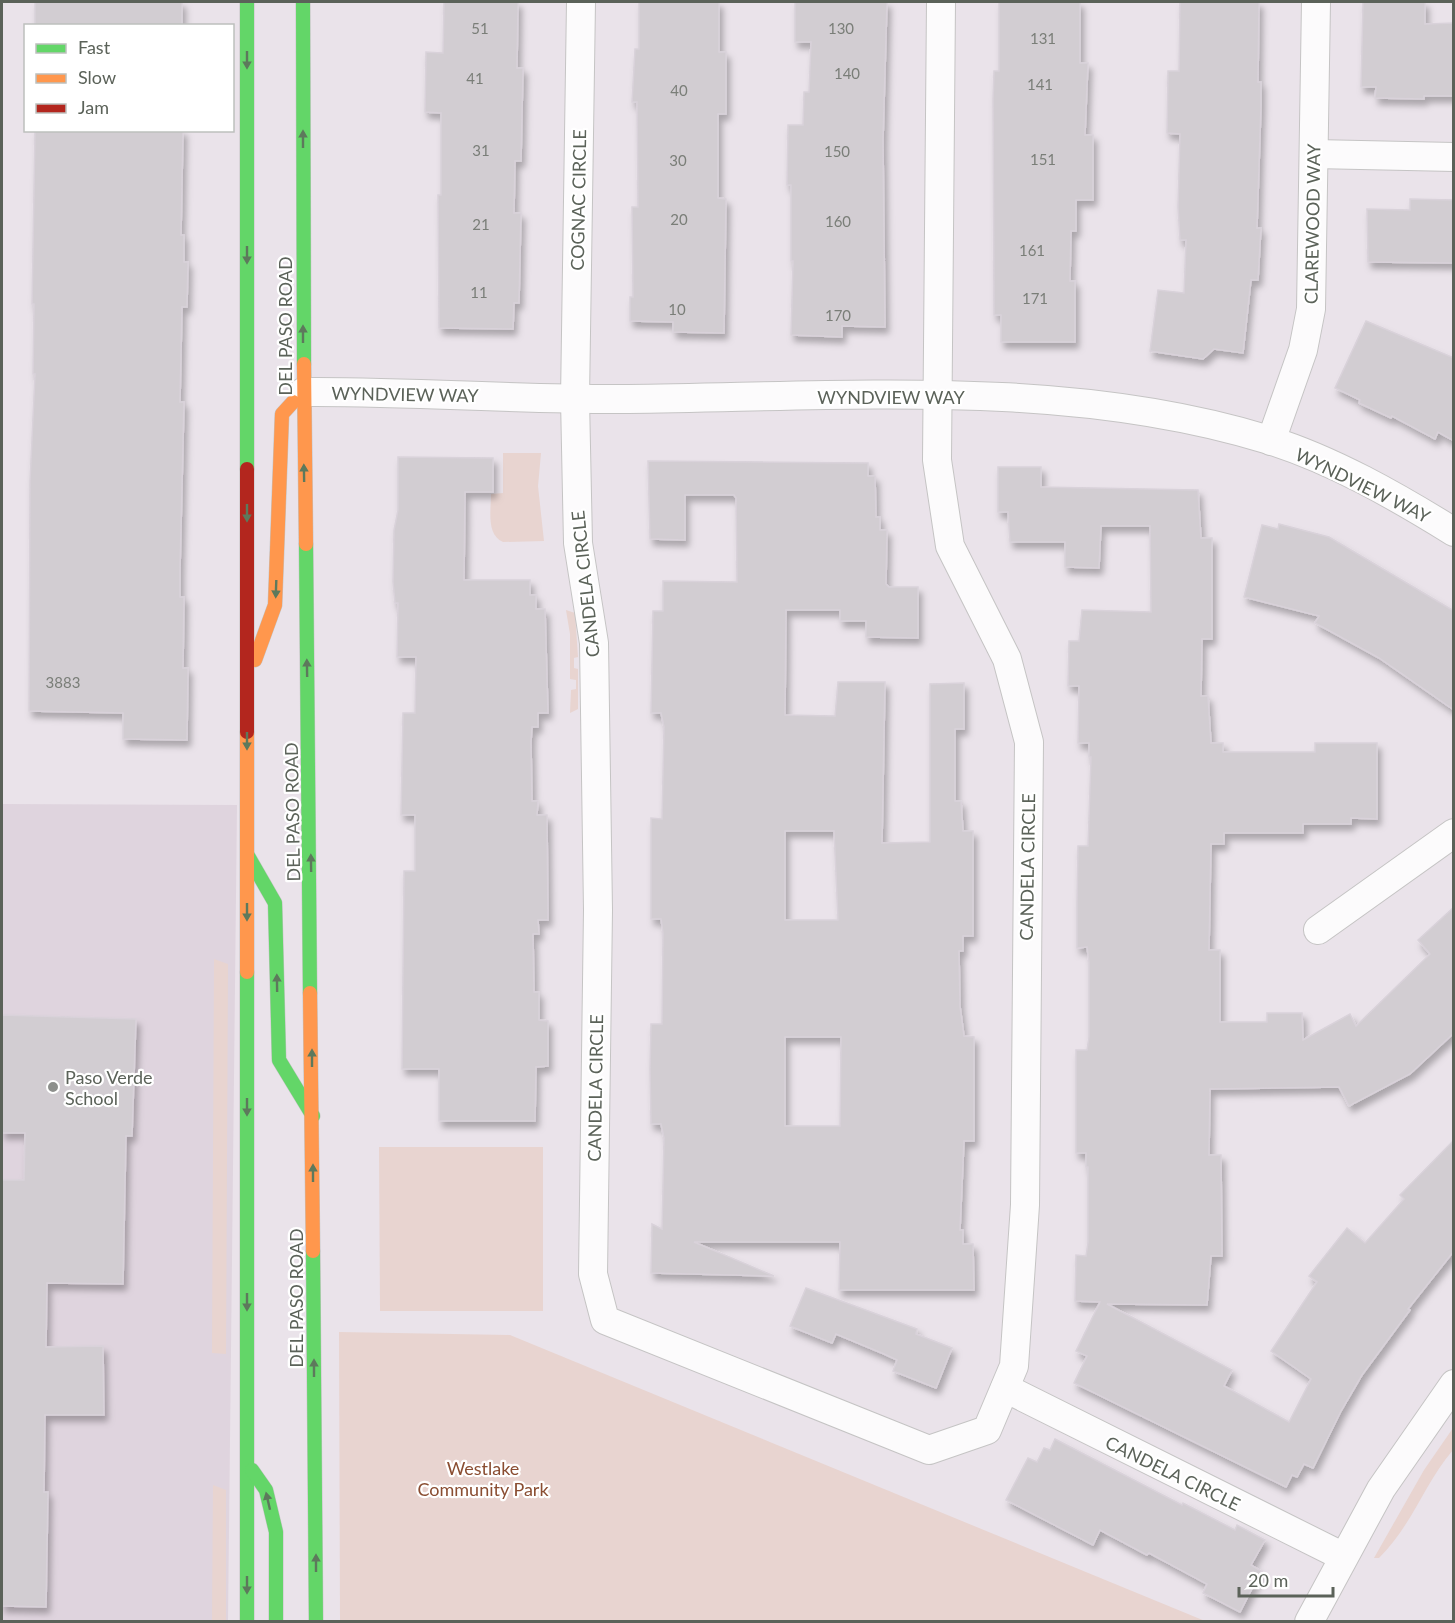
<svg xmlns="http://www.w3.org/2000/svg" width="1455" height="1623" font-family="Lato,sans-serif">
<defs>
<filter id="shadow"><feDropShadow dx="3.5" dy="6" stdDeviation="3" flood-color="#0004"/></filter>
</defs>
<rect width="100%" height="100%" fill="#eae3ea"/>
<path fill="#dfd4de" d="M2,804L237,805L228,1621L2,1622Z"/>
<g fill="#e8d4d0">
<path d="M503,453H541L538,486L544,541L503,542C486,535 491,510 491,494L503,493Z"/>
<path d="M566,610L575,613L578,657L574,658V668L578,669V709L570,713L571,690L576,689V680L570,679V634Z"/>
<path d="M214,959L228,964L226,1354L212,1353Z"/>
<path d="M379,1147H543V1311H380Z"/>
<path d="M339,1332L510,1335L1205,1621H340Z"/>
<path d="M1453,1428V1450C1424,1484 1413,1524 1379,1558H1374L1424,1470Z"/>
<path d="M213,1485L226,1490V1621H212Z"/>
</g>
<g fill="#d2cdd2" stroke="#d9d2da" stroke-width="1.5" fill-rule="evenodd" filter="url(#shadow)">
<rect x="35" y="2" width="147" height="24"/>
<path d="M444,2H518L517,68H523L522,114L521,161H515L514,213H521L519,303H514L513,329L439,328L438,195H441V113L425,112L426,52L443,53Z"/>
<path d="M639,2H719V52H726V114H718V198L726,199L724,333L673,332V322L630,321V297H633L632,207H638L637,102H632L635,49H639Z"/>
<path d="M795,2H887L883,141L885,327L842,326V337L791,335L793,261H791V185H787L788,125H803L804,92H809L811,42H795Z"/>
<path d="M999,2H1080V63H1088L1085,135H1093V200H1076V231H1071L1070,281H1075V342H1001V315H994L993,99L994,71H999Z"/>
<path d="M1180,2H1259L1258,82H1261V106L1257,228H1261L1258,280H1251L1243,353L1214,349L1203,359L1150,351L1158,290L1184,293L1186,240H1180L1178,207L1180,134L1167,133L1168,71H1179Z"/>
<path d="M1363,2H1425V24L1454,23V96H1424V99L1375,98L1376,87H1361Z"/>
<path d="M35,130H183L181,235H184V262H188L187,307H182L180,402H184L180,570V597H184L183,668H188L187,740L123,739V713L29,711L30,481L35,374H33L34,304H32Z"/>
<path d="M1410,199L1454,200V263L1368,262L1367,209L1410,210Z"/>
<path d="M1366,321L1454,358V441L1438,432L1435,439L1392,416L1391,418L1359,403L1360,400L1335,388Z"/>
<path d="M398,457L493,458V492H465L464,580H530V595H536V609H545L548,713H538V727H532L531,742L532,801H538L537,815H547L548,920H538L539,934H533L534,992H539V1020L548,1021V1066L536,1067L535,1121H439V1069H402L404,871H415V815H401L403,713H415L416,657H397L398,603H395L393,582L394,530L398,510Z"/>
<path d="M648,461L868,463V476H875L876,517H880V530H887L886,584L889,587H918V638L866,637V621H840V610H786L785,715L835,716L838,682H885L882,843L930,842V684L964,683V729H955V801H961L963,831H973V936H963V951H959L960,1006L964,1036L974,1037V1141H964L960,1230H963V1244H973L974,1290H839L840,1242H694L774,1276L651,1273L652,1224L662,1229L664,1138L661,1124H651L650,1069L651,1024H662L663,933L661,919H651V818L662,819L664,727L661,713H651L653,611H663V581L737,582L736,498L734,495H685V540L650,539ZM785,831H834L838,920H785ZM785,1037H841L840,1126H785Z"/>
<path d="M998,467H1041V487L1198,490L1201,538H1212V639H1202L1201,696H1208L1211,743H1223V752H1315V743H1377V819L1351,818V824H1303V833H1224V844H1211L1209,950H1220V1022H1267V1013H1302L1303,1040L1350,1014L1356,1026L1430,954L1418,940L1454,907V1033L1410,1074L1349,1106L1339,1087L1210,1089L1209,1155H1221L1222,1256H1211L1207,1305L1107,1304L1232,1370L1224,1386L1289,1422L1311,1379L1271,1351L1317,1282L1309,1276L1347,1228L1365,1243L1404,1199L1400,1195L1454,1140V1251L1408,1309L1410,1310L1362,1375L1341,1411L1313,1468L1304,1464L1297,1477L1292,1475L1286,1487L1074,1383L1087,1356L1076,1351L1100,1302L1075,1301L1076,1255L1086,1256L1088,1242V1167H1086V1153H1076V1050H1087L1089,1037V962L1087,947L1077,948V902L1078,846H1088L1091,757H1089V743H1078L1079,686H1068L1069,641H1079L1082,610L1151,612L1150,526H1101L1099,568L1065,567V542H1010L1008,512H998Z"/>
<path d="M1279,524L1329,537L1454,611V710L1379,658L1315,623L1319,616L1244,597L1262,525L1278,529Z"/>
<path d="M2,1015L136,1019L132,1136H126L123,1284L47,1283L46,1347L103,1346L104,1415H45L44,1492H48L46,1607L2,1606V1180H24L25,1133H2Z"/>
<path d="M806,1288L917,1329L916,1334L952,1348L936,1388L893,1371L897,1360L884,1354L836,1334L832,1343L790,1326Z"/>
<path d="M1055,1439L1182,1505L1183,1503L1235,1530L1237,1525L1265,1540L1251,1565L1261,1571L1240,1612L1203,1593L1207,1584L1149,1553L1147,1555L1100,1530L1093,1545L1006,1500L1028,1458L1037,1462L1044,1448L1050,1450Z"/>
</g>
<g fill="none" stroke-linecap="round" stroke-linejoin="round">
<defs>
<g id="street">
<path d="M581,2L575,399L578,543L594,643L598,910L593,1274L605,1320L929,1450L987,1430L1014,1366L1025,1205L1029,742L1007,659L950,546L937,460L941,2"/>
<path d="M1314,154L1454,157"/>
<path d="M303,392C412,391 520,400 628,399C838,397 1066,377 1269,440C1333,460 1396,496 1454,532"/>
<path d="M1271,441L1303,350L1311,309L1316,2"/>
<path d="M1318,930L1454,833"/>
<path d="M1005,1388L1342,1556"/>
<path d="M1309,1622L1381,1489L1454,1384"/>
</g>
<g id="fast">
<path d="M247,2V469"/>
<path d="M303,2L304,364"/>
<path d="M306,544L310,993"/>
<path d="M248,856L275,903L279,1060L313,1116"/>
<path d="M247,972V1622"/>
<path d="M313,1251L316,1622"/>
<path d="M252,1470L266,1490L276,1532V1622"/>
</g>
<g id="slow">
<path d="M304,364L306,544"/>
<path d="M255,660L275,605L282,414L293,402"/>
<path d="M247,732V972"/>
<path d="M310,993L313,1251"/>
</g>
<path id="jam" d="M247,469V732"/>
</defs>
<use href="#street" stroke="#c5c4c4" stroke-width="30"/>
<use href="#fast" stroke="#c4c4c4" stroke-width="15"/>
<use href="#slow" stroke="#c4c4c4" stroke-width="15"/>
<use href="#jam" stroke="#c4c4c4" stroke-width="15"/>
<use href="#street" stroke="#fcfbfc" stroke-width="28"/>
<use href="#fast" stroke="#63d668" stroke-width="14"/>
<use href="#slow" stroke="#ff974d" stroke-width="14"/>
<use href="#jam" stroke="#b3261e" stroke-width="14"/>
</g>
<defs><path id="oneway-solid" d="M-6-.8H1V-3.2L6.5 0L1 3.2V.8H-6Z" transform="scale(1.5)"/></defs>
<g fill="#5d795c">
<use href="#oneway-solid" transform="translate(247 60) rotate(90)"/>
<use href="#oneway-solid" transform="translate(303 139) rotate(-90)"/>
<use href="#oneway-solid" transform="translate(247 255) rotate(90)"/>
<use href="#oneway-solid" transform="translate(303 334) rotate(-90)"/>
<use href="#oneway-solid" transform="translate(304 473) rotate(-91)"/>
<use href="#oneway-solid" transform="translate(247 513) rotate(90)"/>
<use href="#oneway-solid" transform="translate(276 589) rotate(92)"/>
<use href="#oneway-solid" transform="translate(307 668) rotate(-91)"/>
<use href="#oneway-solid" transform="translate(247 741) rotate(90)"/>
<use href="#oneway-solid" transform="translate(311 863) rotate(-91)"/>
<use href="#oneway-solid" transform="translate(247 912) rotate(90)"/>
<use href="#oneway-solid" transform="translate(277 983) rotate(-91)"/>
<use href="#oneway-solid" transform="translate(312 1058) rotate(-90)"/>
<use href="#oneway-solid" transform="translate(247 1107) rotate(90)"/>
<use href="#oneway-solid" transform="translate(313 1173) rotate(-90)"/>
<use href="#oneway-solid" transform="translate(247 1302) rotate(90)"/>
<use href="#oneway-solid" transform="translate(314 1368) rotate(-90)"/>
<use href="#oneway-solid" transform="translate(268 1501) rotate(-103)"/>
<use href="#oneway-solid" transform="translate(316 1563) rotate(-90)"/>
<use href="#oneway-solid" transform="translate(247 1585) rotate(90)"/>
</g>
<circle fill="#8d8f8c" stroke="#fff" stroke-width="2" cx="53" cy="1087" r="6"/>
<g text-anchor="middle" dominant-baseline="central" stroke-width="4.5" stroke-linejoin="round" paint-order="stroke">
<g font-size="15" fill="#7a7e78">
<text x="480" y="28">51</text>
<text x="841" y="28">130</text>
<text x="1043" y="38">131</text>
<text x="847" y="73">140</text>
<text x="475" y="78">41</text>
<text x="1040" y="84">141</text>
<text x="679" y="90">40</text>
<text x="481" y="150">31</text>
<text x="837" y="151">150</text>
<text x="1043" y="159">151</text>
<text x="678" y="160">30</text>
<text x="679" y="219">20</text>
<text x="838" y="221">160</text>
<text x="481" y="224">21</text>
<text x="1032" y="250">161</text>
<text x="479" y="292">11</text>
<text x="1035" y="298">171</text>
<text x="677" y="309">10</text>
<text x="838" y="315">170</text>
<text x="63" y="682">3883</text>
</g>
<g font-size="18" fill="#5b6259" stroke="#fff">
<text transform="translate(578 200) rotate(-89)">COGNAC CIRCLE</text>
<text transform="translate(1312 224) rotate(-89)">CLAREWOOD WAY</text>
<text transform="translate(285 326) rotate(-90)">DEL PASO ROAD</text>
<text transform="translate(405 394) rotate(1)">WYNDVIEW WAY</text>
<text x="891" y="397">WYNDVIEW WAY</text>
<text transform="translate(1363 485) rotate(26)">WYNDVIEW WAY</text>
<text transform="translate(585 584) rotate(-96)">CANDELA CIRCLE</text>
<text transform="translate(292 812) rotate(-91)">DEL PASO ROAD</text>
<text transform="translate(1027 867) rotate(-89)">CANDELA CIRCLE</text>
<text transform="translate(595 1088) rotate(-89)">CANDELA CIRCLE</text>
<text transform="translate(296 1298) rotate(-90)">DEL PASO ROAD</text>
<text transform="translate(1173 1473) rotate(26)">CANDELA CIRCLE</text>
</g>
<g font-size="18" fill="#5b6259" stroke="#fff" text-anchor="start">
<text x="65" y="1077">Paso Verde<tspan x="65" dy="21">School</tspan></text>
</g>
<g font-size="18" fill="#8a4d31" stroke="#fff">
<text x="483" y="1468">Westlake<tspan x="483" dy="21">Community Park</tspan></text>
</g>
</g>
<rect width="1455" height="1623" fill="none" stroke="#5b6259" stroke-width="6"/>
<rect x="24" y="24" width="210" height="108" fill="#ffffff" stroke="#bdc0bd" stroke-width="1.5"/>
<rect x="36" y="44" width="30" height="9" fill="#63d668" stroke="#bdc0bd" stroke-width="1.5"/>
<text x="78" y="54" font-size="18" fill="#5b6259">Fast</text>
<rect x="36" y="74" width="30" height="9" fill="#ff974d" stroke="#bdc0bd" stroke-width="1.5"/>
<text x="78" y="84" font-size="18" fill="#5b6259">Slow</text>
<rect x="36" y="104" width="30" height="9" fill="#b3261e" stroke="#bdc0bd" stroke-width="1.5"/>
<text x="78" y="114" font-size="18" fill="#5b6259">Jam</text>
<path d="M1239 1587v9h94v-9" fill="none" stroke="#5b6259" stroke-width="3"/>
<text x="1248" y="1587" font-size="18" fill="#5b6259" stroke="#ffffff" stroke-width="4.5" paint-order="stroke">20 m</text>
</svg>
